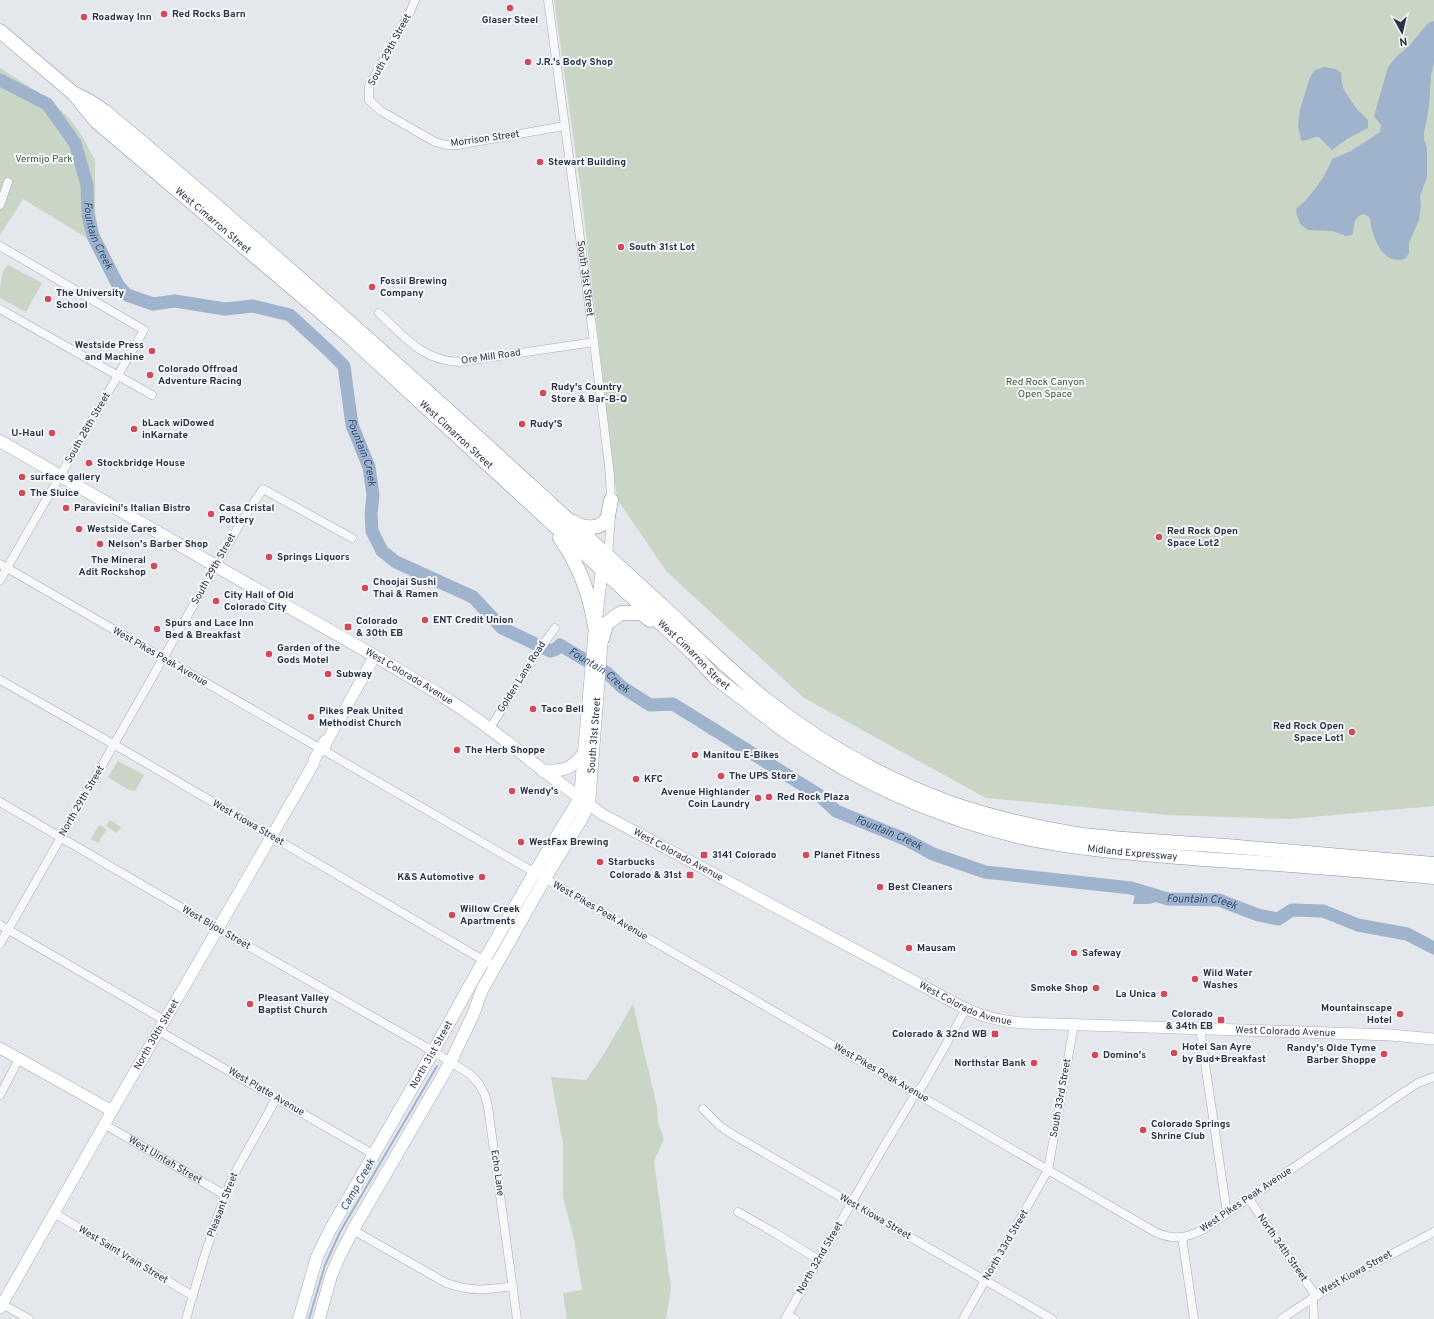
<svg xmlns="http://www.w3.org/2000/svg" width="1434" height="1319" font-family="Overpass,sans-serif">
<rect width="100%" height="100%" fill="#e4e7ec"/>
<g fill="#c9d6c5">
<path d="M554,0H1434V806L1290,819L1169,815L986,798L804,698L667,572L617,499L581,191Z"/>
<path d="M0,68L50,100L70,119L82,136L95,160V211L99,235L105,249L23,199L0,235Z"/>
<path d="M8,265L42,283L26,312L0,298C0,287 0,271 8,265Z"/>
<path d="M118,761L144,775L135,791L129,790L108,777Z"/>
<path d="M110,820L121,827L117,833L106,826Z"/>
<path d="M99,825L107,829L98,843L91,839Z"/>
<path d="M633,1004L657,1107L658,1123L664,1139L654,1161L671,1288L666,1319H567L563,1293L582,1290L574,1239L563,1197V1144L551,1077L586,1080L604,1054Z"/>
</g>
<g fill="#9fb4cc">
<path d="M1434,21V63L1431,75L1429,107L1424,133V139L1427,147V177L1420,196L1421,206L1419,220L1409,243V253L1405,259C1386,265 1376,245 1372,230C1371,226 1371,221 1369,217L1364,214C1354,216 1354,224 1353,233L1352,235L1346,236L1332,231L1308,230L1301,225L1297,216L1296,209C1310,198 1326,176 1332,159L1351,151L1380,132L1381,125L1374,116L1388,67L1396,57L1409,46L1428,23Z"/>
<path d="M1324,67L1336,69L1341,73L1342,83L1344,90L1356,108L1368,120V128L1347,139L1332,150L1319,137H1315L1304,141L1301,140L1298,126L1300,109L1304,97L1310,77L1315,70Z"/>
<path d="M1137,885L1153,888L1165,895L1164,900L1149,904H1133Z"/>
</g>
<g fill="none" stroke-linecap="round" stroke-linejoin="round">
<path stroke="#9fb4cc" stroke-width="2" d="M309,1319L325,1265L340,1232L437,1066"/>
<path stroke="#9fb4cc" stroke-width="13" id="s1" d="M0,80L47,104L75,143L87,185L88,215L93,236L118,285L127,295L153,304L175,301L225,309L253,306L290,315L329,351L344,366L352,425L369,467L373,495L371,514L372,531L382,551L396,562L473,597L502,628L550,651L556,649L560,645L607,673L622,687L650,705L673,704L819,795L836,811L907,840L933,854L985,872L1131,888L1168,899L1219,900L1258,915L1278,919L1292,910L1323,911L1358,925L1407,934L1434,948"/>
<defs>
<g id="street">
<path d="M415,0L410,12L369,86V100L381,111L435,142L446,145H458L564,126"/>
<path id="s2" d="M548,0L594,342L610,475L611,502"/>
<path d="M0,205L8,182"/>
<path d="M0,246L144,330L0,580"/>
<path d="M0,309L152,395"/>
<path d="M379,313C405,337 421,360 459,362L594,342"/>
<path d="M608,557L611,516"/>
<path d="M0,564L321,749"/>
<path d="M0,680L122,749L495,967"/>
<path d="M490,728L535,656L555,628"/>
<path d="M323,750L1048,1170L1157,1233C1175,1240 1187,1238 1204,1229L1407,1090L1418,1083L1434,1077"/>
<path d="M0,802L211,925L424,1046L470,1074L479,1084L485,1095L488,1107L517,1319"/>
<path d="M0,925L164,1020"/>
<path d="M0,944L241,522L263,489L352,538"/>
<path d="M1200,1029L1227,1213"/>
<path d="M159,1031L373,1154"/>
<path d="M0,1095L19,1059"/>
<path d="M703,1109L720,1126L735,1136L1052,1319"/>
<path id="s3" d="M104,1124L225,1195"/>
<path d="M1249,1199L1316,1296"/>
<path d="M738,1212L775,1233L819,1260"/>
<path d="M54,1213L193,1296"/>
<path d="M353,1230L446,1283C472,1292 486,1290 513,1286"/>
<path d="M1182,1237L1194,1319"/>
<path d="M1313,1298L1314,1319"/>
<path d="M2,1304L29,1319"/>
<path d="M788,1315L795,1319"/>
<path d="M186,1319L205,1254L225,1195L237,1169L276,1099"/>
<path d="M785,1319L883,1148L916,1093L923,1085L966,1009"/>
<path d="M963,1319L1048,1170L1074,1025"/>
<path d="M1281,1319L1316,1296L1337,1283L1434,1232"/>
</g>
<g id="secondary">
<path d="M325,746L327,741L375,656"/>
<path id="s4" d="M589,804L602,814L966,1009C985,1017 1003,1022 1024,1023L1391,1035L1434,1039"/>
<path d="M0,1048L112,1111"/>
<path id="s5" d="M0,1308L112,1111L314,763V760L325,741H327"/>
</g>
<g id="primary">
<path id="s6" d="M0,441C72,483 144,525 216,566C294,611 373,653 450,701C498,731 539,770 586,802"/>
<path d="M543,771C566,770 569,771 584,753"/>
<path id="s7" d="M299,1319L317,1257L330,1230L433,1052L470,985L533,875L580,798L595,627L602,569L605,563"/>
<path id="s8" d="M319,1319L331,1276L339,1257L353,1230L450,1063L473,1015L482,990L547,875L582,818L589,804L602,637"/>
</g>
<g id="highway">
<path d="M0,31L73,93L89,101L104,111C253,235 398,364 541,495C580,531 620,567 659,603C694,635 728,669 765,699C819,742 881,777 945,801C987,816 1032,827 1076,834C1126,841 1177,842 1227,846C1296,852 1365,858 1434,864"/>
<path id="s9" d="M75,95L96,121L350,337L694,654C701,662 708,670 715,677C727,687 739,695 750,704C828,768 919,812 1017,836C1078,850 1141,854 1203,859C1280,864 1357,870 1434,877"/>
<path d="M573,522C584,529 602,531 608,516C609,511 610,505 611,500"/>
<path d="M560,538C579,565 590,594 595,627"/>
<path d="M602,639L607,623L621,613H641L650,620"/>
</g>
</defs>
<use href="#street" stroke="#a9aeb7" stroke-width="9"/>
<use href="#secondary" stroke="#a9aeb7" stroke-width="12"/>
<use href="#primary" stroke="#a3abb8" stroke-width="13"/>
<use href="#highway" stroke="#8b94a3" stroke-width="15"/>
<use href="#street" stroke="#f7f8fa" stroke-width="8"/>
<use href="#secondary" stroke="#fff" stroke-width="11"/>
<use href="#primary" stroke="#fff" stroke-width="12"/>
<use href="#highway" stroke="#fff" stroke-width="14"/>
</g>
<g fill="#d1495b" stroke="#f4f6f9" stroke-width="1.5">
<circle cx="510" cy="8" r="4"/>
<circle cx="164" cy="14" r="4"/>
<circle cx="84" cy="17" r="4"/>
<circle cx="528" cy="62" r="4"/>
<circle cx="540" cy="162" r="4"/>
<circle cx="621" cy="247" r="4"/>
<circle cx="372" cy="287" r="4"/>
<circle cx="48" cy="299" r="4"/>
<circle cx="152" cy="351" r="4"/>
<circle cx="150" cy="375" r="4"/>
<circle cx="543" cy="393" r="4"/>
<circle cx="522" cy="424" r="4"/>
<circle cx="134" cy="429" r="4"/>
<circle cx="52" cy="433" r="4"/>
<circle cx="89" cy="463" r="4"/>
<circle cx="22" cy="477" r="4"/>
<circle cx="22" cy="493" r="4"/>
<circle cx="66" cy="508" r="4"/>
<circle cx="211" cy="514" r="4"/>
<circle cx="79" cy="529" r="4"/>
<circle cx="1159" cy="537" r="4"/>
<circle cx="100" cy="544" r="4"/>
<circle cx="269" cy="557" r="4"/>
<circle cx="154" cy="566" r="4"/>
<circle cx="365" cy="588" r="4"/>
<circle cx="216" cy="601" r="4"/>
<circle cx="425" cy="620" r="4"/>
<rect x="344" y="623" width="8" height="8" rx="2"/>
<circle cx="157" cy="629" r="4"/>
<circle cx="269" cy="654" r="4"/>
<circle cx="328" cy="674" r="4"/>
<circle cx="533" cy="709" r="4"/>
<circle cx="311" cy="717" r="4"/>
<circle cx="1352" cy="732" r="4"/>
<circle cx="457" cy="750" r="4"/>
<circle cx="695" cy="755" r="4"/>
<circle cx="721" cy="776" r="4"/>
<circle cx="636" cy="779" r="4"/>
<circle cx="512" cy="791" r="4"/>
<circle cx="769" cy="797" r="4"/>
<circle cx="758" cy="798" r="4"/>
<circle cx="521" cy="842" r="4"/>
<rect x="700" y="851" width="8" height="8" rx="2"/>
<circle cx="806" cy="855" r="4"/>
<circle cx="600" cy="862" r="4"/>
<rect x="686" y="871" width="8" height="8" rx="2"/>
<circle cx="482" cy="877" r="4"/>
<circle cx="880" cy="887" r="4"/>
<circle cx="452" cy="915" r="4"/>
<circle cx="909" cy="948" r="4"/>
<circle cx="1074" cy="953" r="4"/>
<circle cx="1195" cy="979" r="4"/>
<circle cx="1096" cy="988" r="4"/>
<circle cx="1164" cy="994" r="4"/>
<circle cx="250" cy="1004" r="4"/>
<circle cx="1400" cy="1014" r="4"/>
<rect x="1217" y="1016" width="8" height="8" rx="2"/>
<rect x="991" y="1030" width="8" height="8" rx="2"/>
<circle cx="1174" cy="1053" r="4"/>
<circle cx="1384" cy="1054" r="4"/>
<circle cx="1095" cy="1055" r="4"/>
<circle cx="1034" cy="1063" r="4"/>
<circle cx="1143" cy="1130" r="4"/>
</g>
<g text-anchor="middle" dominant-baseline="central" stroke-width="4" stroke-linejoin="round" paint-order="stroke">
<g font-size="10" font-weight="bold" fill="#2b3445" stroke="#f4f6f9" text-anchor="start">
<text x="172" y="14">Red Rocks Barn</text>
<text x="92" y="17">Roadway Inn</text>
<text x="510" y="20" text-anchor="middle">Glaser Steel</text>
<text x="536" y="62">J.R.'s Body Shop</text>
<text x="548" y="162">Stewart Building</text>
<text x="629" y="247">South 31st Lot</text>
<text x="380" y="281">Fossil Brewing<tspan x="380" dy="12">Company</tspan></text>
<text x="56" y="293">The University<tspan x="56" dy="12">School</tspan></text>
<text x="144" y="345" text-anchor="end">Westside Press<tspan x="144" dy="12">and Machine</tspan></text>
<text x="158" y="369">Colorado Offroad<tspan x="158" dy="12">Adventure Racing</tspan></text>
<text x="551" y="387">Rudy's Country<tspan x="551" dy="12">Store &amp; Bar-B-Q</tspan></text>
<text x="142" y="423">bLack wiDowed<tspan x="142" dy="12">inKarnate</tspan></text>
<text x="530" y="424">Rudy'S</text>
<text x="44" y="433" text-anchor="end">U-Haul</text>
<text x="97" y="463">Stockbridge House</text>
<text x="30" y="477">surface gallery</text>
<text x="30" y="493">The Sluice</text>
<text x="74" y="508">Paravicini's Italian Bistro</text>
<text x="219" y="508">Casa Cristal<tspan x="219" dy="12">Pottery</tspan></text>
<text x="87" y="529">Westside Cares</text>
<text x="1167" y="531">Red Rock Open<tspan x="1167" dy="12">Space Lot2</tspan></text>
<text x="108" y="544">Nelson's Barber Shop</text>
<text x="277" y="557">Springs Liquors</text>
<text x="146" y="560" text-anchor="end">The Mineral<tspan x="146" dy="12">Adit Rockshop</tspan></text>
<text x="373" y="582">Choojai Sushi<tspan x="373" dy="12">Thai &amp; Ramen</tspan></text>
<text x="224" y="595">City Hall of Old<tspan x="224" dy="12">Colorado City</tspan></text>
<text x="433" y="620">ENT Credit Union</text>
<text x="356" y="621">Colorado<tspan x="356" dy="12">&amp; 30th EB</tspan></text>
<text x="165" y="623">Spurs and Lace Inn<tspan x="165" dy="12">Bed &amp; Breakfast</tspan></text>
<text x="277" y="648">Garden of the<tspan x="277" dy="12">Gods Motel</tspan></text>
<text x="336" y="674">Subway</text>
<text x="541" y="709">Taco Bell</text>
<text x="319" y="711">Pikes Peak United<tspan x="319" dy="12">Methodist Church</tspan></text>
<text x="1344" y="726" text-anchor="end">Red Rock Open<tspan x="1344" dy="12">Space Lot1</tspan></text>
<text x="465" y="750">The Herb Shoppe</text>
<text x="703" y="755">Manitou E-Bikes</text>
<text x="729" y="776">The UPS Store</text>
<text x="644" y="779">KFC</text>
<text x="520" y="791">Wendy's</text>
<text x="750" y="792" text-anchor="end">Avenue Highlander<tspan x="750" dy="12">Coin Laundry</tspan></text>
<text x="777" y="797">Red Rock Plaza</text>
<text x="529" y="842">WestFax Brewing</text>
<text x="712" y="855">3141 Colorado</text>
<text x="814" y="855">Planet Fitness</text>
<text x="608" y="862">Starbucks</text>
<text x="682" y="875" text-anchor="end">Colorado &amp; 31st</text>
<text x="474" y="877" text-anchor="end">K&amp;S Automotive</text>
<text x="888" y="887">Best Cleaners</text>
<text x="460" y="909">Willow Creek<tspan x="460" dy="12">Apartments</tspan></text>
<text x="917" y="948">Mausam</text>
<text x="1082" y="953">Safeway</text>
<text x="1203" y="973">Wild Water<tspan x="1203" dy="12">Washes</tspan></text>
<text x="1088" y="988" text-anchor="end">Smoke Shop</text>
<text x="1156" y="994" text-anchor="end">La Unica</text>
<text x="258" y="998">Pleasant Valley<tspan x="258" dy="12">Baptist Church</tspan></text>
<text x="1392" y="1008" text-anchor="end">Mountainscape<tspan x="1392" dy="12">Hotel</tspan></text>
<text x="1213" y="1014" text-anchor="end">Colorado<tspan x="1213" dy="12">&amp; 34th EB</tspan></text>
<text x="987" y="1034" text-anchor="end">Colorado &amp; 32nd WB</text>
<text x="1182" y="1047">Hotel San Ayre<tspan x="1182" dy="12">by Bud+Breakfast</tspan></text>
<text x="1376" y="1048" text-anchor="end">Randy's Olde Tyme<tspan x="1376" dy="12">Barber Shoppe</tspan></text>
<text x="1103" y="1055">Domino's</text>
<text x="1026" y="1063" text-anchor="end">Northstar Bank</text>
<text x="1151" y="1124">Colorado Springs<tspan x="1151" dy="12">Shrine Club</tspan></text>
</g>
<g font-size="10" fill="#2b3445" stroke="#f4f6f9">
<text transform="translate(390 50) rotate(-62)">South 29th Street</text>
<text transform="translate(485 139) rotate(-8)">Morrison Street</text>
<text stroke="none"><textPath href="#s9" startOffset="187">West Cimarron Street</textPath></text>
<text stroke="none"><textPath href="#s2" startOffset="281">South 31st Street</textPath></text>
<text transform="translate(491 357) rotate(-8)">Ore Mill Road</text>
<text transform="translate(88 428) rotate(-60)">South 28th Street</text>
<text stroke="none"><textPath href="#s9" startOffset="511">West Cimarron Street</textPath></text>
<text transform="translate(214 569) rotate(-61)">South 29th Street</text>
<text stroke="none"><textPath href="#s9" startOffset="835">West Cimarron Street</textPath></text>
<text transform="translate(160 657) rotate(30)">West Pikes Peak Avenue</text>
<text stroke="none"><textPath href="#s6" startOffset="472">West Colorado Avenue</textPath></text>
<text transform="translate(522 677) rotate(-58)">Golden Lane Road</text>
<text stroke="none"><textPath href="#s8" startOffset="652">South 31st Street</textPath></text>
<text transform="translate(82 801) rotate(-60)">North 29th Street</text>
<text transform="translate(248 823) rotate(30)">West Kiowa Street</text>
<text stroke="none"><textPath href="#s9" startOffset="1327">Midland Expressway</textPath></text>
<text stroke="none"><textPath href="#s4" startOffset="103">West Colorado Avenue</textPath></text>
<text transform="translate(600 911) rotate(30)">West Pikes Peak Avenue</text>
<text transform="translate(216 928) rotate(30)">West Bijou Street</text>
<text stroke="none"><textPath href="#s4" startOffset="427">West Colorado Avenue</textPath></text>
<text stroke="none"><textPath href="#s4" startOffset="751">West Colorado Avenue</textPath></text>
<text stroke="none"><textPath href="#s5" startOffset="315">North 30th Street</textPath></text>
<text stroke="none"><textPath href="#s7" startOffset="297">North 31st Street</textPath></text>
<text transform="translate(881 1073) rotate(30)">West Pikes Peak Avenue</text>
<text transform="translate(266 1092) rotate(30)">West Platte Avenue</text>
<text transform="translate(1061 1098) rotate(-80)">South 33rd Street</text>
<text stroke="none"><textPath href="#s3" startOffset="71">West Uintah Street</textPath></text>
<text transform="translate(497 1173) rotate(82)">Echo Lane</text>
<text transform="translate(1246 1200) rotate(-34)">West Pikes Peak Avenue</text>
<text transform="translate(223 1205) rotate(-69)">Pleasant Street</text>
<text transform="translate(875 1217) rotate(30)">West Kiowa Street</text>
<text transform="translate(1006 1245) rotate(-60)">North 33rd Street</text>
<text transform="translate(1282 1248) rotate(55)">North 34th Street</text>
<text transform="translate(123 1255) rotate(31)">West Saint Vrain Street</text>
<text transform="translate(820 1258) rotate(-60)">North 32nd Street</text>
<text transform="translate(1356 1273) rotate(-29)">West Kiowa Street</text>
</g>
<g font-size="10" fill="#3f6138" stroke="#f4f6f9">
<text x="44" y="159">Vermijo Park</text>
<text x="1045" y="382">Red Rock Canyon<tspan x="1045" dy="12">Open Space</tspan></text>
</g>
<g font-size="11" font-style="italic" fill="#34527a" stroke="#f4f6f9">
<text stroke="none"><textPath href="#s1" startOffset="197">Fountain Creek</textPath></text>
<text stroke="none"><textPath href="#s1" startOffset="594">Fountain Creek</textPath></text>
<text stroke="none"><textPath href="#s1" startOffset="954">Fountain Creek</textPath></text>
<text stroke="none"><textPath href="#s1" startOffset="1291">Fountain Creek</textPath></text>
<text stroke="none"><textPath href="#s1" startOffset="1615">Fountain Creek</textPath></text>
<text transform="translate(358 1185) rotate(-60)">Camp Creek</text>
</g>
</g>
<g transform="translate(1402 32) rotate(172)" stroke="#f4f6f9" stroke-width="3" paint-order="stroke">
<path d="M0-3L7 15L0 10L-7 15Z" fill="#2b3445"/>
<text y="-6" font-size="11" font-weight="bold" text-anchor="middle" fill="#2b3445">N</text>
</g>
</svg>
